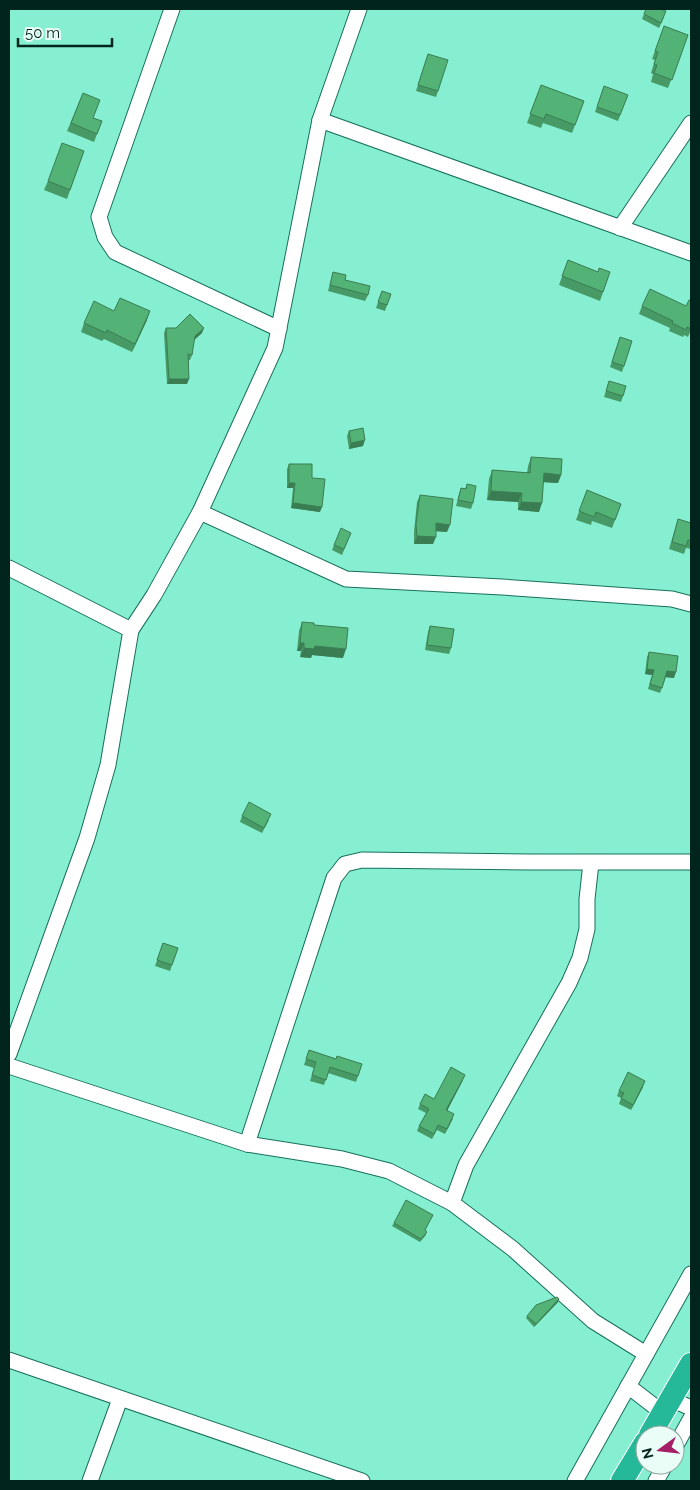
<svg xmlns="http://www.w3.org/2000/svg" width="700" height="1490" font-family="Raleway,sans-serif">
<rect width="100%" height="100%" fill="#86efd1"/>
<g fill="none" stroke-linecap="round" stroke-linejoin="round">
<defs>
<g id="minor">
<path d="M172,9L99,217L105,237L115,252L279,329"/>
<path d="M320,120L691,253"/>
<path d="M620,228L691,123"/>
<path d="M200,512L346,579L502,587L672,599L691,604"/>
<path d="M9,568L131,630L108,765L87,838L9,1054"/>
<path d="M131,630L154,595L200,512L275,348L320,120L359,9"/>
<path d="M9,1066L247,1144L342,1159L389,1171L452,1203L513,1249L593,1321L646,1354"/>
<path d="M247,1144L334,878L345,864L362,860L530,862H691"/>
<path d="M452,1203L466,1165L569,983L580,958L587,929V899L591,863"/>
<path d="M9,1360L362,1481"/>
<path d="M628,1386L663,1413"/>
<path d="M671,1399L691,1408"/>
<path d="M675,1447L691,1418"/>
<path d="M90,1481L120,1399"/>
<path d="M575,1481L691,1274"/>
<path d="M656,1481L665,1465"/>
</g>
<g id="highway">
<path d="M650,1435L691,1364"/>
<path d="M622,1481L645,1443"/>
</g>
</defs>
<use href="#minor" stroke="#17705c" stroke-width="17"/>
<use href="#highway" stroke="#fff" stroke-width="24"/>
<use href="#minor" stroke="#fff" stroke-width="15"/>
<use href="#highway" stroke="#26b999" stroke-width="22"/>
</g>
<g fill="#479a65">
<path d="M644,14L664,17L659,28L642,19Z"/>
<path d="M664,26L688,35L668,88L651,82L653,74L651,73L655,60L652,59Z"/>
<path d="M426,60L438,91L436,97L416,91Z"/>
<path d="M541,85L584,101L572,133L543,123L541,128L527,123Z"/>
<path d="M604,86L628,95L618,121L595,112Z"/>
<path d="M83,93L93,118L102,121L94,142L67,131Z"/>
<path d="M84,151L67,199L44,190L48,181Z"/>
<path d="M568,260L598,272H610L600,301L559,285Z"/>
<path d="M333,272L368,295L365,301L328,291Z"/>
<path d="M382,291L391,294L385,311L376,308Z"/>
<path d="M691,300V330L688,337L684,335L683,337L669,331L670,328L639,314L642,306H686Z"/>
<path d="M114,311L147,320L132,352L104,339L102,341L81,332L84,323Z"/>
<path d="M166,328L202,333L194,340L192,355L190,360H189L187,384H167L164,333Z"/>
<path d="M620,337L632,341L622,372L610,367Z"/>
<path d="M609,381L623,396L621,402L604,397Z"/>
<path d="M349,431L363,446L349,449L347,436Z"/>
<path d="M531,457L561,475L558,483L543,482L539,512L518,510V502L487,500L489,479L492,470L527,473L528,466Z"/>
<path d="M289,464L320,512L291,508L293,488H287V469Z"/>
<path d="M467,484L473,503L471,509L456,506L459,494L461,488L465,489Z"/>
<path d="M587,490L621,504L612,528L592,521L591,525L576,520Z"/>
<path d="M420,495L447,532L436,531L433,544H414V532L417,502Z"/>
<path d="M678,519L691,523V549L686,548L684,554L669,549Z"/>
<path d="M351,533L342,555L332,550L334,545Z"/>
<path d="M302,622L314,625L343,658L312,655L311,658L300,657L301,651H297L299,631Z"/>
<path d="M430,626L451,648L449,654L425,650L428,632Z"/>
<path d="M649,652L674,678L666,677L660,693L648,689L652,675L645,674L647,657Z"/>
<path d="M242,816L269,820L262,833L240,822Z"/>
<path d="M163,943L178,948L170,971L155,966Z"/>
<path d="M309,1050L336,1059L362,1064L356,1082L328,1073L324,1085L310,1081L314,1068L304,1065Z"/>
<path d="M463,1080L447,1110L453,1119L445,1134L437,1130L432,1139L417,1131L419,1126L426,1113L418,1109L420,1104L434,1099Z"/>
<path d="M643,1087L631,1110L619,1104L621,1098L617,1096L619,1091Z"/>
<path d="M433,1215L425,1230L426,1235L420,1242L392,1226L394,1223Z"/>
<path d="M559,1299L558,1302L534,1327L526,1318L527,1316Z"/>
</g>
<g fill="#3a7d53">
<path d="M150,311L147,320L132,352L135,344Z"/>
<path d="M204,328L202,333L193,341L195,336Z"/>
<path d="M169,379H189L187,384H167Z"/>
<path d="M365,440L363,446L349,449L351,443Z"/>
<path d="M544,473L561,475L558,483L541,482Z"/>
<path d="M289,483H295L293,488H287Z"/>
<path d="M491,491L522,493L518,502L487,500Z"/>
<path d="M521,502L542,503L539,512L518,510Z"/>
<path d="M293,503L322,507L320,512L291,508Z"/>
<path d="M436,523L450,525L447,532L434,531Z"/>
<path d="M417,536L436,537L433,544H414Z"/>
<path d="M300,643H304L301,651H297Z"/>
<path d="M315,646L346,649L343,658L312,655L311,658L300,657L304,648Z"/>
<path d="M647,669L654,670L652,675L645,674Z"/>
<path d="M667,671L676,672L674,678L665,677Z"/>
<path d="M465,1075L463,1080L445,1115L446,1110Z"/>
<path d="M645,1081L643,1087L631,1110L633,1105Z"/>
<path d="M559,1299L558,1302L534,1327L536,1324Z"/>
</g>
<g fill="#53b376" stroke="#3a7d53">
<path d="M646,9H660L666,11L661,23L644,14Z"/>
<path d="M664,26L688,35L672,80L654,73L657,65L654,64L658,52L655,51Z"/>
<path d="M428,54L448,60L438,91L418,85Z"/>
<path d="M541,85L584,101L575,125L546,114L544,119L530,114Z"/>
<path d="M604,86L628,95L620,115L597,107Z"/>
<path d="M83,93L100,100L93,118L102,121L97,134L71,123Z"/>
<path d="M62,143L84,151L70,190L48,181Z"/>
<path d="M568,260L598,272L599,268L610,272L603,292L562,276Z"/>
<path d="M333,272L346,275L345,280L370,286L368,295L330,285Z"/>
<path d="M650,289L686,306L689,300H691V329L687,327L686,330L672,323L673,321L642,306Z"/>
<path d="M382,291L391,294L387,305L378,302Z"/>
<path d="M120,298L150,311L135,344L107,330L106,333L84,323L94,301L114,311Z"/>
<path d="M190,314L204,328L195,336L192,355L188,354L189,379H169L166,328H176Z"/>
<path d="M620,337L632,341L624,366L612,362Z"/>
<path d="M609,381L626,386L623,396L606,391Z"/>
<path d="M363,428L365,440L351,443L349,431Z"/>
<path d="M531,457L562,459L561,475L544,473L542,503L521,502L522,493L491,491L492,470L530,473Z"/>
<path d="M289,464H312V478L325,479L322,507L293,503L295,483H289Z"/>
<path d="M467,484L476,486L473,503L458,500L461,488L466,489Z"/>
<path d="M587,490L621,504L615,520L596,512L594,517L579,511Z"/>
<path d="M420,495L453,499L450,525L436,523V537L417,536L416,524Z"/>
<path d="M678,519L691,523V541L688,540L686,546L672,542Z"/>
<path d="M341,528L351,533L344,549L334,545Z"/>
<path d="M302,622L314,623V625L348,628L346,649L315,646L314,649L304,648V643H300Z"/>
<path d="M430,626L454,629L451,648L427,645Z"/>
<path d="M649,652L678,656L676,672L667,671L662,688L650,684L654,670L647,669Z"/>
<path d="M249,802L271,814L264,828L242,816Z"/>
<path d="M163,943L178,948L172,965L157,960Z"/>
<path d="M309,1050L336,1059L337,1056L362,1064L358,1076L330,1067L326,1080L312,1075L316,1062L306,1059Z"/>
<path d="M451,1067L465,1075L446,1110L454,1114L447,1129L438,1125L434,1134L419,1126L429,1109L420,1104L425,1094L434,1099Z"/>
<path d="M628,1072L645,1081L633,1105L621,1098L624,1093L619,1091Z"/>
<path d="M406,1200L433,1215L425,1230L427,1232L421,1239L394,1223Z"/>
<path d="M557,1297L559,1299L536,1324L527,1316L536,1305Z"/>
</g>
<rect width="700" height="1490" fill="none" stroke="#01241c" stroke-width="20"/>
<g transform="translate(660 1450) rotate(255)"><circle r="24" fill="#eafdf7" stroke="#8da69f"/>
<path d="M0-4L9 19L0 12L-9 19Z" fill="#a61e67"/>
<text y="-8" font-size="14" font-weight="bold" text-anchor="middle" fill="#01241c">N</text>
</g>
<path d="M18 38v8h94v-8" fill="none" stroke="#01241c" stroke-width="2.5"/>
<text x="25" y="38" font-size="15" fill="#01241c" stroke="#eafdf7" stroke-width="4" paint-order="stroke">50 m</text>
</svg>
